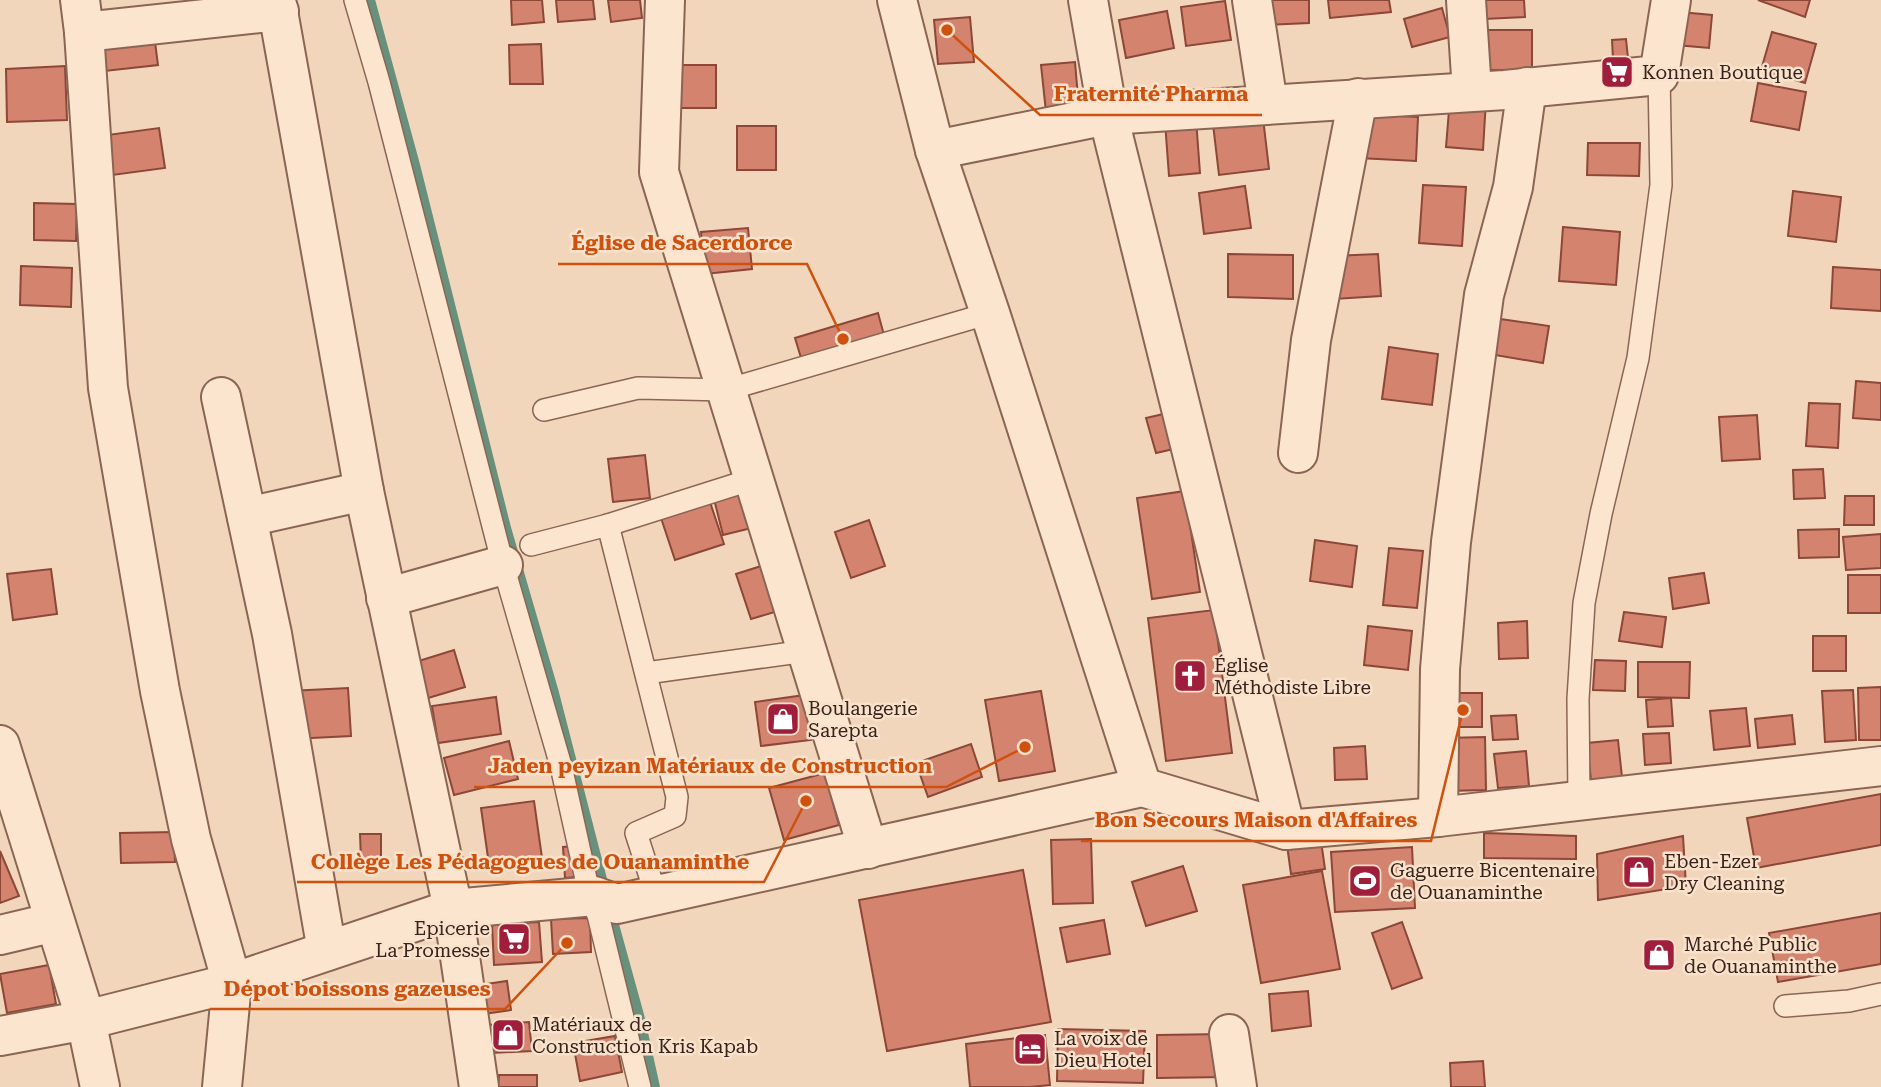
<svg xmlns="http://www.w3.org/2000/svg" width="1881" height="1087" font-family="'Roboto Serif',serif">
<rect width="100%" height="100%" fill="#f2d6bc"/>
<g fill="none" stroke-linecap="round" stroke-linejoin="round">
<g stroke="#67907d" stroke-width="10">
<path d="M370,0L415,165L506,528L554,693L605,891"/>
<path d="M610,910L639,1015L655,1087"/>
</g>
</g>
<g fill="#d4836e" stroke="#8c4737" stroke-width="2">
<path d="M511,0H542L544,22L512,25Z"/>
<path d="M556,0H593L595,19L558,22Z"/>
<path d="M608,0H640L642,18L611,22Z"/>
<path d="M1263,0H1309V23L1264,25Z"/>
<path d="M1328,0H1389L1391,12L1330,18Z"/>
<path d="M1483,0H1524L1525,17L1484,19Z"/>
<path d="M1758,0H1810L1805,17Z"/>
<path d="M1225,1L1231,40L1186,46L1181,7Z"/>
<path d="M1442,8L1450,37L1412,47L1404,19Z"/>
<path d="M1167,11L1174,48L1126,58L1119,20Z"/>
<path d="M1680,12L1712,15L1709,48L1676,45Z"/>
<path d="M970,17L974,62L938,64L934,20Z"/>
<rect x="1482" y="30" width="50" height="40"/>
<path d="M1772,32L1816,44L1805,83L1761,70Z"/>
<path d="M154,34L158,65L105,71L101,40Z"/>
<path d="M1626,39L1628,58L1613,59L1612,40Z"/>
<path d="M541,44L543,84H510L509,45Z"/>
<path d="M1075,62L1079,109L1046,112L1041,65Z"/>
<rect x="666" y="65" width="50" height="43"/>
<path d="M65,66L67,120L7,122L6,69Z"/>
<path d="M1758,83L1806,92L1799,130L1751,121Z"/>
<path d="M1450,98L1486,100L1483,150L1446,147Z"/>
<path d="M1361,114L1418,117L1416,161L1359,158Z"/>
<path d="M1263,118L1269,169L1219,175L1213,124Z"/>
<path d="M1196,119L1200,173L1169,176L1165,122Z"/>
<rect x="737" y="126" width="39" height="44"/>
<path d="M159,128L165,168L105,176L100,136Z"/>
<path d="M1588,143H1640L1639,176L1587,175Z"/>
<path d="M1423,185L1466,187L1462,246L1419,243Z"/>
<path d="M1245,186L1251,228L1204,234L1199,193Z"/>
<path d="M1793,191L1841,197L1836,242L1788,236Z"/>
<path d="M34,203L77,204L76,241L34,240Z"/>
<path d="M1563,227L1620,232L1616,285L1559,281Z"/>
<path d="M748,228L752,269L705,274L701,232Z"/>
<path d="M1228,254L1293,255V299L1228,297Z"/>
<path d="M1378,254L1381,296L1334,299L1332,256Z"/>
<path d="M21,266L72,268L71,307L20,305Z"/>
<path d="M1833,267L1881,270V311L1831,308Z"/>
<path d="M878,313L887,346L805,371L795,338Z"/>
<path d="M1494,318L1549,326L1543,363L1489,354Z"/>
<path d="M1389,347L1438,354L1432,405L1382,399Z"/>
<path d="M1856,381L1881,383V420L1853,418Z"/>
<path d="M1809,403L1840,404L1838,448L1806,446Z"/>
<path d="M1168,413L1178,448L1156,453L1146,418Z"/>
<path d="M1757,415L1760,459L1722,461L1719,417Z"/>
<path d="M645,455L650,498L613,502L608,459Z"/>
<path d="M1823,469L1825,498L1794,499L1793,470Z"/>
<path d="M756,489L764,525L723,535L714,499Z"/>
<path d="M1185,491L1200,592L1152,599L1137,498Z"/>
<path d="M1845,496H1874V525H1844Z"/>
<path d="M709,499L724,544L675,560L660,515Z"/>
<path d="M869,520L885,566L851,578L835,532Z"/>
<path d="M1839,529V557L1799,558L1798,530Z"/>
<path d="M1881,534V568L1846,570L1843,537Z"/>
<path d="M1315,540L1357,546L1352,587L1310,581Z"/>
<path d="M1389,548L1423,551L1417,608L1383,605Z"/>
<path d="M774,562L788,608L751,619L736,574Z"/>
<path d="M51,569L57,614L13,620L7,574Z"/>
<path d="M1704,573L1709,603L1673,609L1669,578Z"/>
<rect x="1848" y="575" width="33" height="38"/>
<path d="M1214,610L1232,753L1166,761L1148,618Z"/>
<path d="M1624,612L1666,617L1662,647L1619,641Z"/>
<path d="M1527,621L1528,658L1499,659L1498,623Z"/>
<path d="M1368,626L1412,631L1408,670L1364,665Z"/>
<rect x="1813" y="636" width="33" height="35"/>
<path d="M454,650L465,687L418,701L406,665Z"/>
<path d="M1595,660L1626,661L1625,691L1593,690Z"/>
<path d="M1638,662H1690L1689,698L1638,697Z"/>
<path d="M1881,687V740H1859L1858,688Z"/>
<path d="M348,688L351,736L292,739L289,691Z"/>
<path d="M1853,690L1856,740L1825,742L1822,691Z"/>
<path d="M1041,691L1055,771L999,781L985,700Z"/>
<rect x="1447" y="693" width="35" height="34"/>
<path d="M805,695L811,740L761,746L755,702Z"/>
<path d="M496,697L501,734L438,743L432,706Z"/>
<path d="M1671,698L1673,726L1648,727L1646,700Z"/>
<path d="M1746,708L1750,746L1714,750L1710,711Z"/>
<path d="M1516,715L1518,739L1493,740L1491,716Z"/>
<path d="M1792,715L1795,744L1758,748L1755,719Z"/>
<path d="M1669,733L1671,763L1645,765L1643,734Z"/>
<path d="M1485,737L1486,790L1447,791L1445,738Z"/>
<path d="M1618,740L1622,777L1591,780L1587,743Z"/>
<path d="M509,741L518,779L454,795L444,758Z"/>
<path d="M971,744L982,777L928,797L916,763Z"/>
<path d="M1365,746L1367,779L1335,780L1334,748Z"/>
<path d="M1526,751L1529,786L1498,788L1494,754Z"/>
<path d="M825,773L839,825L784,840L769,788Z"/>
<path d="M1881,794V845L1756,868L1747,818Z"/>
<path d="M534,801L543,865L490,872L481,808Z"/>
<path d="M174,832L175,862L121,863L120,833Z"/>
<path d="M1484,833L1576,836V859L1484,858Z"/>
<path d="M360,834H381V860H361Z"/>
<path d="M1683,836L1686,886L1598,900L1597,854Z"/>
<path d="M1091,839L1093,903L1053,904L1051,840Z"/>
<path d="M1321,841L1325,869L1291,874L1287,845Z"/>
<path d="M574,846L576,877L565,878L563,847Z"/>
<path d="M1412,847L1415,908L1335,912L1331,852Z"/>
<path d="M0,851L19,896L0,903Z"/>
<path d="M1183,866L1197,911L1146,926L1132,882Z"/>
<path d="M1023,870L1051,1022L887,1051L859,900Z"/>
<path d="M1322,871L1340,969L1261,983L1243,885Z"/>
<path d="M1881,913V964L1778,982L1769,933Z"/>
<path d="M590,918L591,952L553,954L551,919Z"/>
<path d="M1104,920L1110,954L1067,962L1060,928Z"/>
<path d="M539,922L542,962L494,965L492,925Z"/>
<path d="M1402,922L1422,978L1392,989L1372,933Z"/>
<path d="M49,965L56,1004L7,1013L0,974Z"/>
<path d="M507,981L511,1010L483,1014L479,985Z"/>
<path d="M1308,991L1311,1026L1272,1031L1269,994Z"/>
<path d="M529,1022L532,1051L491,1053L489,1025Z"/>
<path d="M1058,1029L1145,1031L1143,1083L1057,1081Z"/>
<path d="M1225,1034L1226,1077L1157,1078V1035Z"/>
<path d="M1045,1035L1050,1085L1030,1087H970L966,1044Z"/>
<path d="M615,1036L622,1072L580,1081L573,1043Z"/>
<path d="M1483,1061L1485,1087H1451L1450,1063Z"/>
<path d="M499,1075H537V1087H498Z"/>
</g>
<g fill="none" stroke-linecap="round" stroke-linejoin="round">
<defs>
<g id="lane">
<path d="M355,0L379,82L503,565L561,766L590,897L598,915L640,1087"/>
<path d="M544,410L638,388L726,390L990,313"/>
<path d="M608,525L677,797L675,816L636,833L656,895"/>
<path d="M531,545L608,525L753,479"/>
<path d="M646,673L806,651"/>
<path d="M1579,801L1578,699L1584,603L1601,514L1638,358L1661,185L1659,75"/>
<path d="M1785,1006L1849,1001L1881,994"/>
</g>
<g id="street">
<path d="M80,0L84,32L108,388L160,691L191,839L232,983L222,1087"/>
<path d="M276,0L364,491L453,909L479,1087"/>
<path d="M665,0L659,172L868,849"/>
<path d="M897,0L935,150L990,313L1142,787"/>
<path d="M1088,0L1108,115L1286,830"/>
<path d="M1252,0L1268,104"/>
<path d="M1466,0L1472,91"/>
<path d="M84,32L279,11"/>
<path d="M935,150L1108,115L1505,90L1659,75L1671,0"/>
<path d="M221,397L272,634L327,951"/>
<path d="M1298,453L1311,340L1358,98"/>
<path d="M247,517L364,491"/>
<path d="M386,598L503,565"/>
<path d="M0,745L86,1020L100,1087"/>
<path d="M1438,817L1440,669L1451,542L1484,295L1513,187L1527,87"/>
<path d="M0,935L55,922"/>
<path d="M1229,1034L1237,1087"/>
<path d="M0,1036L86,1020L232,983L453,909L594,896L617,904L1142,787L1286,830L1438,817L1881,766"/>
</g>
</defs>
<use href="#lane" stroke="#8b6554" stroke-width="24"/>
<use href="#street" stroke="#8b6554" stroke-width="42"/>
<use href="#lane" stroke="#fce5cf" stroke-width="21"/>
<use href="#street" stroke="#fce5cf" stroke-width="38"/>
</g>
<defs>
<symbol id="supermarket-square" viewBox="-11 -11 22 22"><rect x="-9" y="-9" width="18" height="18" rx="4" fill="#9f1e3b" stroke="#f8e2cc"/><path d="M-6-5.5h2.5l.6 2H6L4.5 2H-2.5L-4.4-4H-6ZM-1.5 3.2a1.3 1.3 0 1 0 .1 0ZM3 3.2a1.3 1.3 0 1 0 .1 0Z" fill="#fff"/></symbol>
<symbol id="church-square" viewBox="-11 -11 22 22"><rect x="-9" y="-9" width="18" height="18" rx="4" fill="#9f1e3b" stroke="#f8e2cc"/><path d="M-1.2-6h2.4v3.5h3.3v2.4h-3.3V6h-2.4V-.1h-3.3v-2.4h3.3Z" fill="#fff"/></symbol>
<symbol id="shop-square" viewBox="-11 -11 22 22"><rect x="-9" y="-9" width="18" height="18" rx="4" fill="#9f1e3b" stroke="#f8e2cc"/><path d="M-5-2.5h2.3a2.7 3.5 0 0 1 5.4 0H5L5.5 6h-11ZM-1.5-2.5h3a1.5 2.3 0 0 0-3 0Z" fill="#fff"/></symbol>
<symbol id="stadium-square" viewBox="-11 -11 22 22"><rect x="-9" y="-9" width="18" height="18" rx="4" fill="#9f1e3b" stroke="#f8e2cc"/><path d="M0-5a6.5 5 0 1 0 0 10a6.5 5 0 1 0 0-10ZM-3.5-1.8h7v3.6h-7Z" fill="#fff"/></symbol>
<symbol id="hotel-square" viewBox="-11 -11 22 22"><rect x="-9" y="-9" width="18" height="18" rx="4" fill="#9f1e3b" stroke="#f8e2cc"/><path d="M-6-4.5h1.5V1H6V5H4.5V3h-9V5H-6ZM-4 0a1.8 1.8 0 1 1 3.6 0ZM.5 0V-2.5h3Q6-2.5 6 0Z" fill="#fff"/></symbol>
</defs>
<g fill-rule="evenodd">
<use href="#supermarket-square" x="1598" y="53" width="38" height="38"/>
<use href="#church-square" x="1171" y="657" width="38" height="38"/>
<use href="#shop-square" x="764" y="700" width="38" height="38"/>
<use href="#shop-square" x="1620" y="853" width="38" height="38"/>
<use href="#stadium-square" x="1346" y="862" width="38" height="38"/>
<use href="#supermarket-square" x="495" y="920" width="38" height="38"/>
<use href="#shop-square" x="1640" y="936" width="38" height="38"/>
<use href="#shop-square" x="489" y="1016" width="38" height="38"/>
<use href="#hotel-square" x="1011" y="1030" width="38" height="38"/>
</g>
<g text-anchor="middle" dominant-baseline="central" stroke-width="5" stroke-linejoin="round" paint-order="stroke">
<g font-size="19" fill="#38221a" stroke="#f8e2cc" text-anchor="start">
<text x="1642" y="72">Konnen Boutique</text>
<text x="1214" y="665">Église<tspan x="1214" dy="22">Méthodiste Libre</tspan></text>
<text x="808" y="708">Boulangerie<tspan x="808" dy="22">Sarepta</tspan></text>
<text x="1664" y="861">Eben-Ezer<tspan x="1664" dy="22">Dry Cleaning</tspan></text>
<text x="1390" y="870">Gaguerre Bicentenaire<tspan x="1390" dy="22">de Ouanaminthe</tspan></text>
<text x="490" y="928" text-anchor="end">Epicerie<tspan x="490" dy="22">La Promesse</tspan></text>
<text x="1684" y="944">Marché Public<tspan x="1684" dy="22">de Ouanaminthe</tspan></text>
<text x="532" y="1024">Matériaux de<tspan x="532" dy="22">Construction Kris Kapab</tspan></text>
<text x="1054" y="1038">La voix de<tspan x="1054" dy="22">Dieu Hotel</tspan></text>
</g>
</g>
<path fill="none" stroke="#ce510e" stroke-width="2.5" d="M947 30L1040 115H1262M843 339L807 264H558M1025 747L946 787H474M1463 710L1431 841H1081M806 801L764 882H297M567 943L505 1009H210"/>
<g fill="#ce510e" stroke="#f8e2cc" stroke-width="2.5">
<circle cx="947" cy="30" r="7"/>
<circle cx="843" cy="339" r="7"/>
<circle cx="1025" cy="747" r="7"/>
<circle cx="1463" cy="710" r="7"/>
<circle cx="806" cy="801" r="7"/>
<circle cx="567" cy="943" r="7"/>
</g>
<g font-size="21" text-anchor="middle" font-weight="bold" fill="#ce510e" stroke="#f8e2cc" stroke-width="5" stroke-linejoin="round" paint-order="stroke">
<text x="1151" y="101">Fraternité Pharma</text>
<text x="682" y="250">Église de Sacerdorce</text>
<text x="710" y="773">Jaden peyizan Matériaux de Construction</text>
<text x="1256" y="827">Bon Secours Maison d'Affaires</text>
<text x="530" y="869">Collège Les Pédagogues de Ouanaminthe</text>
<text x="357" y="996">Dépot boissons gazeuses</text>
</g>
</svg>
